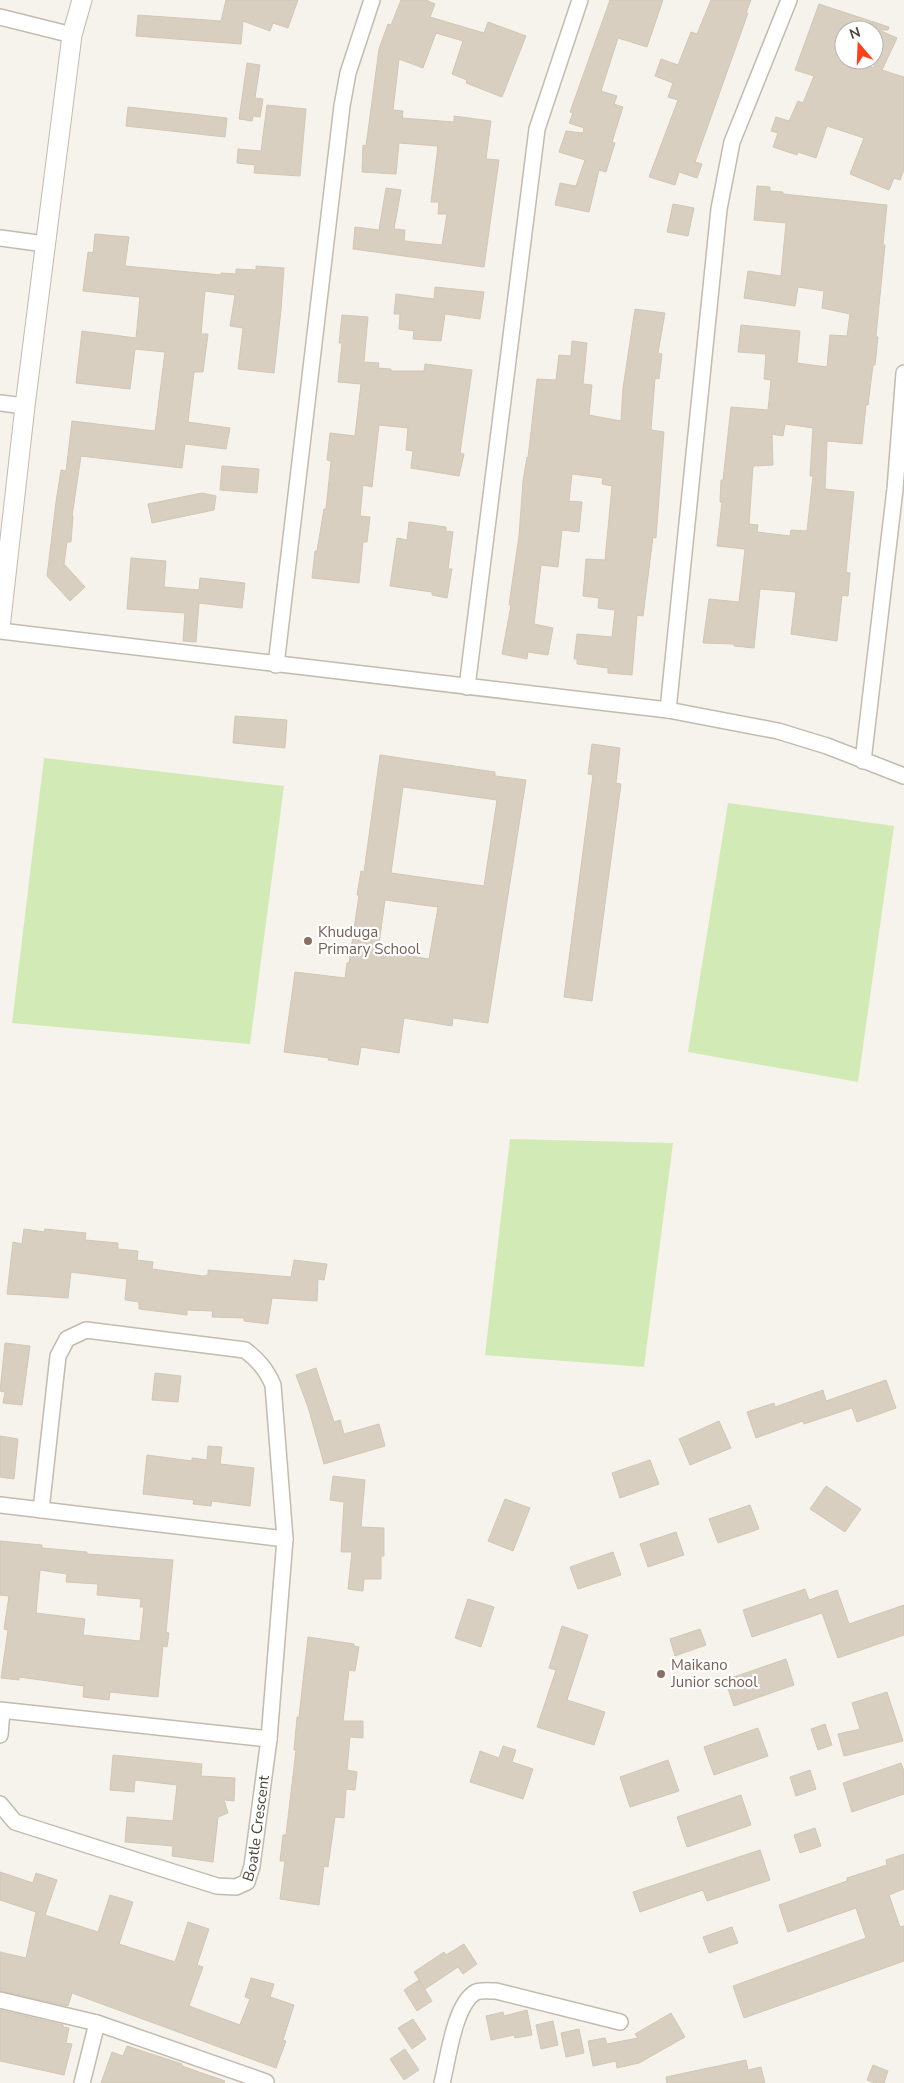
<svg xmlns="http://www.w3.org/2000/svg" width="904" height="2083" font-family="'Nunito Sans',sans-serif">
<rect width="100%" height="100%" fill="#f6f3ec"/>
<g fill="#d2eab5">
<path d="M44,758L284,786L250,1044L12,1023Z"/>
<path d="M728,803L894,826L858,1082L688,1052Z"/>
<path d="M510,1139L673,1143L644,1367L485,1355Z"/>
</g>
<g fill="#d8cfc1" stroke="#d3c7b4" fill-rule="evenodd">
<path d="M226,0H298L288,28L273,23L270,31L243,21L241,44L136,36L138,15L221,21Z"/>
<path d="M401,0H426L435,4L430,17L484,33L488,22L526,36L502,97L466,83L467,80L452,74L463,41L436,33L423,68L399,59L393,110L403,111L402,118L454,122V116L491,121L486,159L499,160L484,267L353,249L355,227L379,230L386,188L401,190L394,229L405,230L404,241L442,245L447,214H438L439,202H431L438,146L399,143L396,174L362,172L363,145L366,146L379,49L388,24L391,25Z"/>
<path d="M610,0H663L647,47L618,38L601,91L617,96L614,104L623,107L612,142L615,143L606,172L599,170L589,212L555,205L560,183L576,186L585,160L559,152L566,131L583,133L584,128L569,123L573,113L570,112Z"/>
<path d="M711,0H751L746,13H748L695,162L702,164L697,178L679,172L675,185L649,177L678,100L668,97L673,83L655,76L661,59L678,65L691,32L697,34Z"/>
<path d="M819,4L889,27L888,30H879L897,38L882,70L904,77V170L900,180L894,178L889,190L850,174L864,138L827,126L816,158L798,152L797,155L773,147L778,133L771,131L776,117L789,121L798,101L803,103L814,76L795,70ZM844,30H874V68L855,60H844Z"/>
<path d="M247,63L260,65L255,98L263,99L260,117L253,116L252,121L239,119Z"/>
<path d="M267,105L306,109L300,176L254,173L255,165L237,163L238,149L261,151Z"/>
<path d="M128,107L227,118L225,137L126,126Z"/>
<path d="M757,186L770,187V191L783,192V194L887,205L883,244L885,245L876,336L878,337L875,365H873L868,405H866L862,444L827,441L825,489L854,492L846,572L850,573L848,596L842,595L837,641L791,634L796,592L760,589L754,648L734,646V644L703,643L709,599L739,602L745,549L717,546L722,502H720L721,480H723L731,407L768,410L771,380L764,379L766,354L738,352L741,325L800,331L797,363L827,367L830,335L847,336L850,314L822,308L824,291L798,287L795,306L744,298L748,271L781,276L786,223L754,220ZM785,424L813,428L810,476H813L807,531L791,530L790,536L757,532L758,525L749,524L753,466L773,465L772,434L783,436Z"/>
<path d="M673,204L694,208L688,236L667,232Z"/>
<path d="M95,234L129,237L125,266L221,275V273L236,274V269L256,270V266L284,268L281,310L274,373L238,369L243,328L230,326L235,295L205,291L201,334H208L203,372H194L188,422L230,428L226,449L185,444L182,468L81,456L72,516H73L71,542H67L64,564L85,587L70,601L47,576L56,502L61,470L66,471L72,421L155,431L165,352L135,349L130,389L76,383L82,331L136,338L140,297L83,291L88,252L93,253Z"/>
<path d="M435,287L484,292L480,319L445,314L441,341L413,339L414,331L399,329L400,314H394L396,294L434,299Z"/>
<path d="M635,309L665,313L658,353L662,354L659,379L655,378L651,430L664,432L656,538L653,537L643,616L637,615L632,675L608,673V668L577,664V659H574L577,634L612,637L615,610L598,608L599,598L583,596L586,559L605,560L612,486L602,484L603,478L572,474L569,501L582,502L579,532L562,530L558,567L541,565L534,624L553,628L548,655L528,652L527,659L502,654L511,605H509L519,536L523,481L527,457L528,458L537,379L556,380L559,355L571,356L572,341L587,343L583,384L592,385L589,415L621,421L623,388Z"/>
<path d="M342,315L368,317L364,362L379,363L378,368L391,369V371H424L425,364L472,370L460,453L464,454L459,476L411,468L413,451L406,450L408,428L379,425L372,487L363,485L360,516L370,517L367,542H363L359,583L312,578L315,551H317L324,509H326L331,461L327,460L330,433L355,436L361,384L338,382L342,343H339Z"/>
<path d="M222,466L259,469L257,493L220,490Z"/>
<path d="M202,493L216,496L214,510L152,523L148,504Z"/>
<path d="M409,522L446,527V531L453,532L448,569H452L447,598L432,595V592L390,586L397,538L407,540Z"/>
<path d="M131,558L166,561L164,587L199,590L200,578L245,583L242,608L199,603L196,642L183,641L185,613L127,609Z"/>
<path d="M235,716L287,720L285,748L233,743Z"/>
<path d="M592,744L620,748L616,783L621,784L592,1001L564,997L593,775L588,774Z"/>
<path d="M380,755L495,772V776L526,780L488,1023L453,1018L452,1026L404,1018L399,1053L361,1047L358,1065L328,1060L329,1058L284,1052L295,972L345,978L347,963H349L359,895H357L361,871L364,872ZM403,787L497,800L484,886L391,873ZM385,900L438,907L429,959L378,951Z"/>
<path d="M24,1229L44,1232L45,1229L86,1233L85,1240L118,1243V1249L138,1251L137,1260L153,1262L152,1269L203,1276L208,1275V1270L291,1277L294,1260L327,1264L324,1280L318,1279L317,1301L272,1298L268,1324L244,1321V1318L212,1317L213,1311L187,1310V1315L139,1309V1302L125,1300L127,1279L71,1272L68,1298L7,1294L13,1242L22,1244Z"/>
<path d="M5,1343L30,1346L22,1405L3,1403L5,1392L0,1391Z"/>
<path d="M316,1368L334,1422L340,1420L344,1434L379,1424L385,1446L324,1464L308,1407L296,1375Z"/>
<path d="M155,1373L181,1376L178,1402L152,1400Z"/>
<path d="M886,1380L896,1408L857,1422L852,1408L804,1424L803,1421L756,1438L747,1412L774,1403L775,1407L823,1390L826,1401Z"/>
<path d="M719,1421L731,1448L690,1465L679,1439Z"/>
<path d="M0,1436L18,1439L14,1479L0,1477Z"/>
<path d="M208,1446L222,1447L220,1464L254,1468L250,1506L212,1501L211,1506L193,1504L194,1500L143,1494L147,1455L192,1461V1458L207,1460Z"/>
<path d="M650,1460L659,1484L620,1498L612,1473Z"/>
<path d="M333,1476L365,1480L361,1527L384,1528V1556H381V1579H364L363,1591L348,1589L352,1552H341L344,1502L330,1500Z"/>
<path d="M826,1486L861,1509L845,1532L810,1509Z"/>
<path d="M505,1499L530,1508L513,1551L488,1541Z"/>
<path d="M750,1505L759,1529L718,1543L709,1519Z"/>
<path d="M676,1532L684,1555L648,1567L640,1544Z"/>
<path d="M0,1541L42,1545V1548L87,1552V1554L173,1560L166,1632L169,1633L167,1647L163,1646L158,1697L110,1692L109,1700L83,1697L84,1686L19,1677V1680L1,1678L8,1630L4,1629L9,1596L0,1595ZM40,1570L67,1574L66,1582L98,1584L97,1595L141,1599L140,1607H144L140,1641L83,1635L85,1619L36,1613Z"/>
<path d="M613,1552L621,1575L578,1589L570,1567Z"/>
<path d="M805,1589L809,1600L837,1590L849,1624L904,1605V1635L838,1658L822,1613L752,1637L743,1610Z"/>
<path d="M468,1599L494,1607L481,1647L455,1638Z"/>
<path d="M562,1626L588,1635L567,1700L605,1712L594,1745L537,1727L556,1670L549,1668Z"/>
<path d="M700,1629L706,1645L675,1656L670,1639Z"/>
<path d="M308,1637L354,1644V1646L359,1647L355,1671L349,1670L343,1721H363V1738L350,1737L347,1770L357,1772L355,1790L346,1789L344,1818L335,1817L328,1867L324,1866L319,1905L280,1899L285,1861H280L283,1835H286L296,1750H294L297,1717H299Z"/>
<path d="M786,1659L794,1685L734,1706L725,1680Z"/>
<path d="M887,1692L903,1741L844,1756L838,1734L860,1729L852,1703Z"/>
<path d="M825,1724L832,1745L818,1750L811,1729Z"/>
<path d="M758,1728L768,1756L714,1775L704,1747Z"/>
<path d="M503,1746L516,1750L512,1762L533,1769L523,1799L470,1782L480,1751L499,1758Z"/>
<path d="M113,1755L202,1764L201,1776L235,1778L234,1801L224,1800L228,1813L218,1817L213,1862L172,1856L173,1846L125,1842L127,1817L173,1821L177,1785L135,1780L134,1792L110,1790Z"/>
<path d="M668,1760L679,1791L630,1807L620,1777Z"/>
<path d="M901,1763L904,1771V1794L852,1812L843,1783Z"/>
<path d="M810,1770L816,1789L796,1796L790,1777Z"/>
<path d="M741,1795L751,1825L687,1847L677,1817Z"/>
<path d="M815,1828L821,1846L800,1853L794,1835Z"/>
<path d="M760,1850L770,1880L707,1901L703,1890L640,1912L633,1892Z"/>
<path d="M904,1854V1889L889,1895L900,1927L904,1926V1961L744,2018L733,1986L866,1938L856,1908L788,1932L779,1905L847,1881V1878L887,1865L886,1860Z"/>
<path d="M0,1872L33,1883L36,1873L57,1880L45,1915L98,1932L110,1895L133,1902L119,1944L175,1962L188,1922L209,1929L197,1965L203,1967L189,2006L240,2025L250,1999L245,1997L251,1978L274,1984L270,1997L294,2005L283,2040L286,2041L276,2068L72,1993L68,2006L0,1991V1952L26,1958L36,1912L0,1900Z"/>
<path d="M732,1927L738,1943L709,1953L703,1937Z"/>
<path d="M464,1944L477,1964L463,1974L458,1967L425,1989L414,1972L444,1952L446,1955Z"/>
<path d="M419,1980L432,2001L417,2011L404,1990Z"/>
<path d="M0,2010L63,2025V2027L69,2028L66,2043L72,2044L64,2075L0,2061Z"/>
<path d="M527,2010L532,2035L515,2038L514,2035L491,2040L486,2016L503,2012L504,2016Z"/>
<path d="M671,2013L685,2037L639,2063L617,2068L616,2061L593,2066L588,2041L605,2038L607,2044L638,2038L635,2034Z"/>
<path d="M413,2019L426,2039L412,2049L398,2028Z"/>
<path d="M553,2021L558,2045L541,2049L536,2025Z"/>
<path d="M579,2029L584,2053L566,2057L561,2033Z"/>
<path d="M127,2046L182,2064V2066L225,2081L224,2083H101L112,2052L123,2056Z"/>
<path d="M405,2049L419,2070L404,2080L390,2059Z"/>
<path d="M746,2060L748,2070L761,2067L765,2083H667L666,2077Z"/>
<path d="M873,2065L888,2071L884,2083H875L867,2080Z"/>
</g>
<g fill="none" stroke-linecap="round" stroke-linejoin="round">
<defs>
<g id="minor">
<path d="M0,17L72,35"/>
<path d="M0,238L45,244"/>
<path d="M0,403L25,406"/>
<path d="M0,631L668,710L778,731L827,746L904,776"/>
<path d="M276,665L342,106L348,73L372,0"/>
<path d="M467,687L537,129L580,0"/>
<path d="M668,710L719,209L732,142L789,0"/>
<path d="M863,761L895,489L904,373"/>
<path d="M0,1505L285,1539"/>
<path d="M0,1710L269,1739"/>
<path d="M0,1735L2,1711"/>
<path id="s1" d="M0,1804L15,1822L217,1886L236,1887L247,1882L252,1866L269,1739L285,1539L273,1385C266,1369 258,1360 245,1350L86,1330L67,1339L58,1356L41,1510"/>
<path d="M0,2000L97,2023L266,2082"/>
<path d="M82,2083L97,2023"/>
<path d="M442,2083C448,2060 454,2004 476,1992C481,1990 490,1991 496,1991L620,2022"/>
</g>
<path id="tertiary" d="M0,628L25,406L72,35L82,0"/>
</defs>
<use href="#minor" stroke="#c2bbae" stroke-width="18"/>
<use href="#tertiary" stroke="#c2bbae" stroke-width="21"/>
<use href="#minor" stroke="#fff" stroke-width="15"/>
<use href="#tertiary" stroke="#fff" stroke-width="19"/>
</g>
<g fill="#8d6e63" stroke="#fff" stroke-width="2">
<circle cx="308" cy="941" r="5"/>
<circle cx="661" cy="1674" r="5"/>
</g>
<g text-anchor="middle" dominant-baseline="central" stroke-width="4.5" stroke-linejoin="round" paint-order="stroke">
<g font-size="15" fill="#785e54" stroke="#fff" text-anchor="start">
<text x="318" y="932">Khuduga<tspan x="318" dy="17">Primary School</tspan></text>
<text x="671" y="1665">Maikano<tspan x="671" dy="17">Junior school</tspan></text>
</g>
<g font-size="15" fill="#4b4439" stroke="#fff">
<text stroke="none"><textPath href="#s1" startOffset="321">Boatle Crescent</textPath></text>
</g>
</g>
<g transform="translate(859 45) rotate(341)"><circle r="24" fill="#ffffff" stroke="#b7b4b0"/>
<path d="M0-4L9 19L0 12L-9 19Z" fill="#fc3f1d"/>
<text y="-8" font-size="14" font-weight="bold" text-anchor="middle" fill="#4b4439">N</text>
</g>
</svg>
